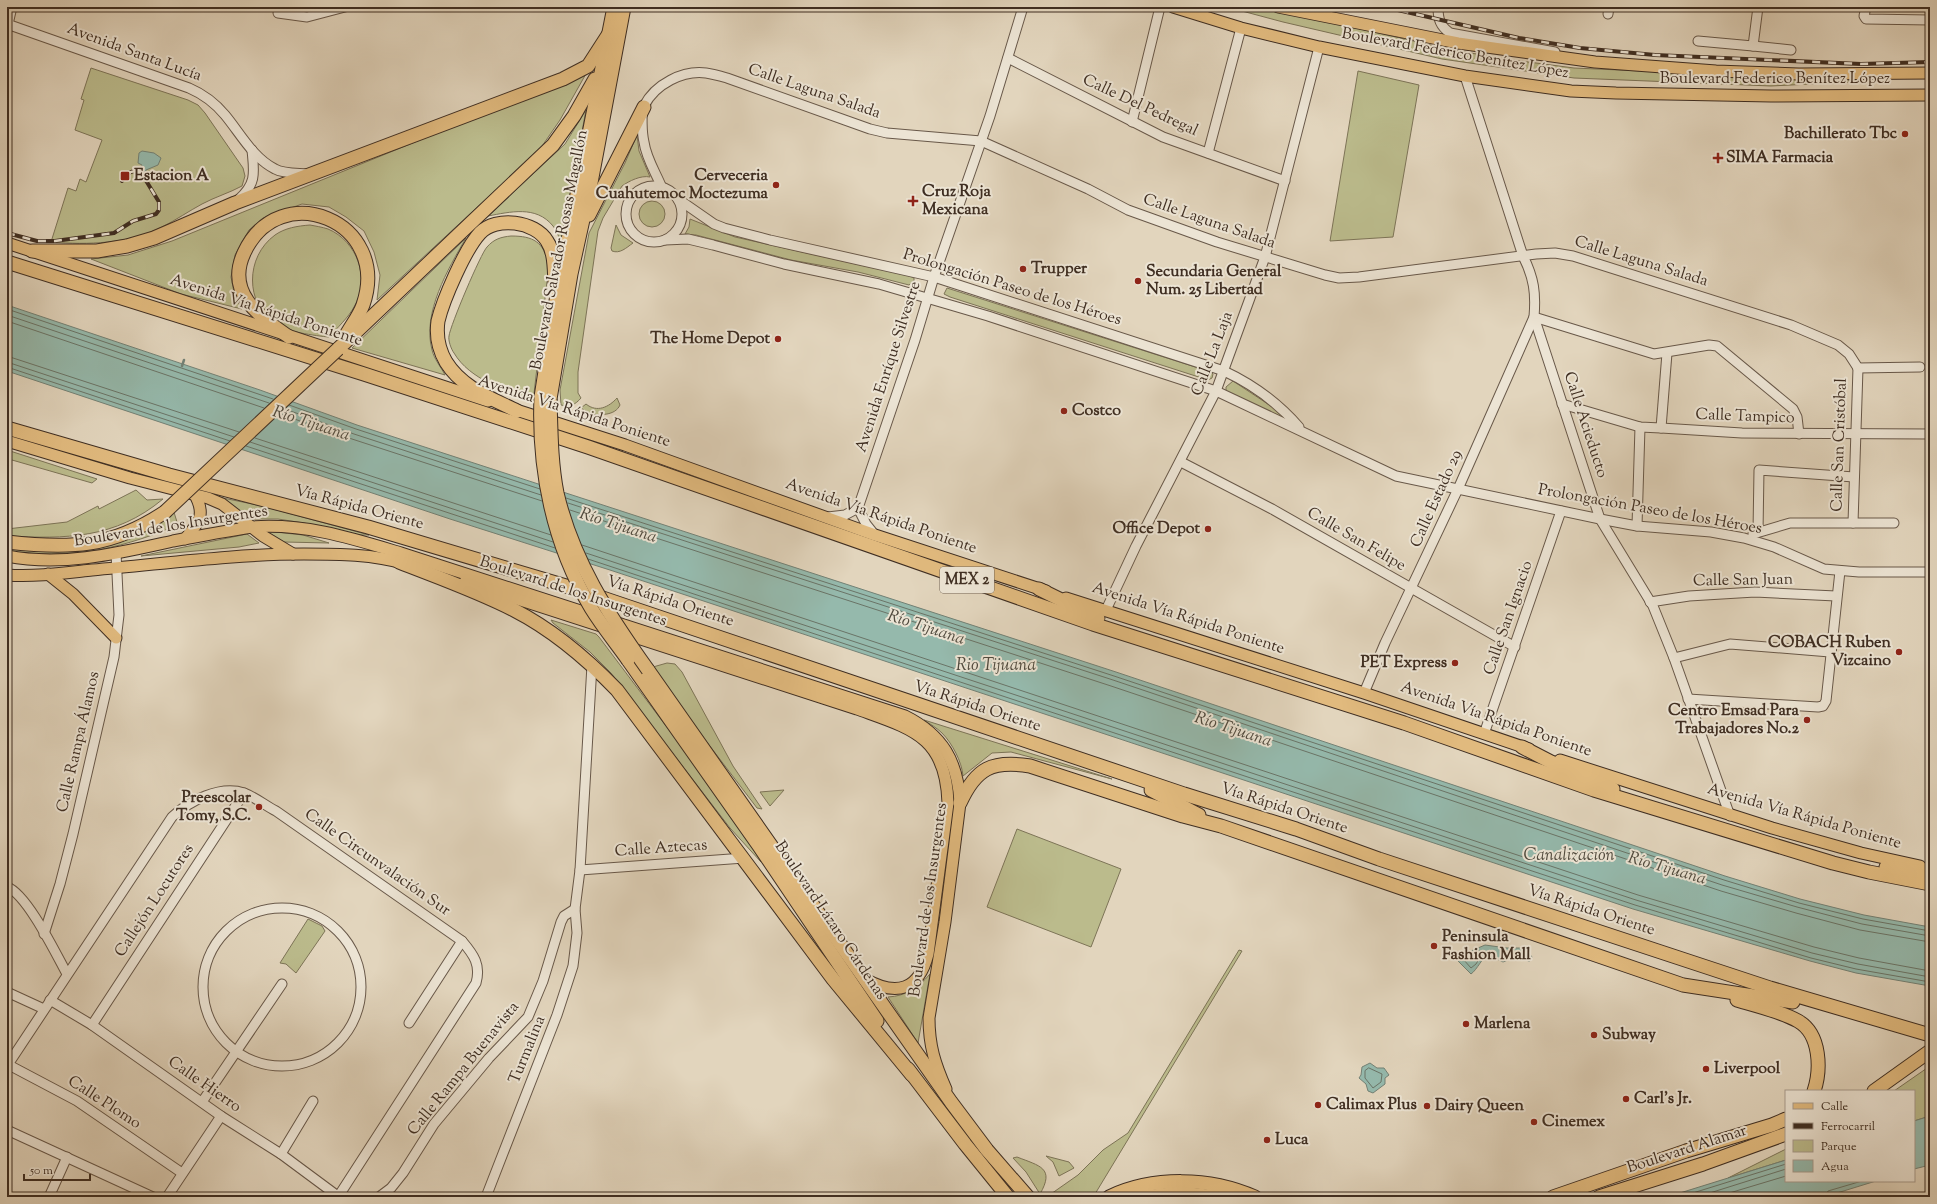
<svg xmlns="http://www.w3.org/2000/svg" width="1937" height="1204" font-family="'Sorts Mill Goudy',serif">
<rect width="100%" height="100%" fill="#e2d5bd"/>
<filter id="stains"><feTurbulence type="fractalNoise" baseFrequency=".005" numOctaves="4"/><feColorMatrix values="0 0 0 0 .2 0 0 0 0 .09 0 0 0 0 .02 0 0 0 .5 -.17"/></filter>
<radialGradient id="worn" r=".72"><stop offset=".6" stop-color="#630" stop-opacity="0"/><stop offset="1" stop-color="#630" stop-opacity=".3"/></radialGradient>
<g fill="#bbbb8c" stroke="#7d7457">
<path d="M1227,7H1264L1444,48L1498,58L1574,68L1870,81L1771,86L1574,78L1442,59L1283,22Z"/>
<path d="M91,68L188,100L198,105L205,113L243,168L245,176L242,186C229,193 215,197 202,204C189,211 176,220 162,227C127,244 89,245 51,242L68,188L76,191L80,179L86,182L102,140L75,130L84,100L81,99Z"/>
<path d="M1358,71L1419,85L1393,237L1330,241Z"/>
<path d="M587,72L560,120L540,149L377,300L380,275L374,252L364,231L346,217L329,207L302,204L263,218L249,230L235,255L231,277L235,297L242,309L181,294L91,259L128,255L172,241Z"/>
<path d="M586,110L561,243C559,238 557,230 553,226C536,205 510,212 488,216L565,144Z"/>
<path d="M637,135L639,151L650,177C641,175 629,181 622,186L603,218L598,231L578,372V393L581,398C575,405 570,407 561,405L560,390L589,233L625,163Z"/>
<circle cx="652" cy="214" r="13"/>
<path d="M690,219L735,237L910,276L914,278V281L909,285L858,272L791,260L696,235L685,234L689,227Z"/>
<path d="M310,225C315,226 322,227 328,229C357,241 371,279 354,307C348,318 337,328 329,337C316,336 284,331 275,325C245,303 245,257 275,235C285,228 297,226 310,225Z"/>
<path d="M616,225L621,235L633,243C626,248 620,254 612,251L611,248Z"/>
<path d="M511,236C534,236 543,242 549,264L533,402C506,390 470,380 454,353C451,349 448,340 449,336C450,326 481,253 487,247C494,239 501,237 511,236Z"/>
<path d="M466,238C448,269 422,313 432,350C434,359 441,367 445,375L352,348Z"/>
<path d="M947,288L1211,372L1213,374L1212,378L1208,380L950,297L944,294Z"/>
<path d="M1233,381L1283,414V417L1281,418L1226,392V387Z"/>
<path d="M617,398L620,405C615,416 600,415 590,414L581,408L586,404C597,413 609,407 617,398Z"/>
<path d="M7,450L97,479L92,483L12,460L7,461Z"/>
<path d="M136,490L147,500L163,499C115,539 66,539 7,536V529L67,522L98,506L99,509Z"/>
<path d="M218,497L262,506L369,535H354L304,523L278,519H251Z"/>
<path d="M173,509L177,522L173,527C112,552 72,557 7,552V549L75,551Z"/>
<path d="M266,531L303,535L329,543L284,542Z"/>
<path d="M247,534L259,543L239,547L141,556Z"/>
<path d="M551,620L596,634L599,637L730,811L761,862L730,828L611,673L590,652L553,623Z"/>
<path d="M667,663L675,664L682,672L733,766L762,809L757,808L706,741L653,667Z"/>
<path d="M924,720L1112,779L1011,752L992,753L963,776C962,762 952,743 942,733C937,728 930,724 924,720Z"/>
<path d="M784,790L770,806L760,792Z"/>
<path d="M1017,829L1121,869L1091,947L987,907Z"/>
<path d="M308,919L322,926L325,931L296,973L286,964L280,963Z"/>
<path d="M1239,950L1242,951L1095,1194L1089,1197L1048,1196L1078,1175L1103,1150L1128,1133Z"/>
<path d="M930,974L918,1043L888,997C906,996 918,988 930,974Z"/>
<path d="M1930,1066V1116L1914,1121V1091H1894Z"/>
<path d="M1786,1149V1160L1728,1178Z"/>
<path d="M1046,1156L1069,1162L1074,1168L1059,1176L1053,1162Z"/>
<path d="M1017,1157C1040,1166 1055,1168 1040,1194L1026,1172L1013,1158Z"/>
</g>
<g fill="#95b9ac" stroke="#738175">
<path d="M142,151L154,153L161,158L158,165L146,170V174L143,175L140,173L142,165L138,163L139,153Z"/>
<path d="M7,305L260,390L357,425L1116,672L1725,876L1800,899L1864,915L1930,927V986L1856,973L1810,961L1633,909L613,571L450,519L7,371Z"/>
<path d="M1485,945L1507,948H1525L1532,957L1530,961H1528L1519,954L1514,953L1508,960L1503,962L1489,955C1481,958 1478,969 1471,974L1456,959L1457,957Z"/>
<path d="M1370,1063L1377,1068H1384L1389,1075L1385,1078V1084L1373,1093L1368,1091L1366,1084L1359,1078L1361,1075L1362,1067Z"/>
<path d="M1930,1116V1165L1914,1169V1121Z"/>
<path d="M1786,1160V1181H1876L1824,1197H1667Z"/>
</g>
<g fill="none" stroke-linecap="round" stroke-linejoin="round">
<g stroke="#6a7467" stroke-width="1">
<path d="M7,309L273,399"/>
<path d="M7,315L269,403"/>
<path d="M7,321L264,408"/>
<path d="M7,356L239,432"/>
<path d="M7,362L234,437"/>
<path d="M7,367L230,441"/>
<path d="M289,405L356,429L540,489"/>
<path d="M285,409L354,434L541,495"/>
<path d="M280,414L352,439L542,501"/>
<path d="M255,438L551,535"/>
<path d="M250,442L553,542"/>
<path d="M246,446L555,548"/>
<path d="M566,498L1114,676L1724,880L1799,903L1863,919L1930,931"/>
<path d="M568,503L1113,680L1722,885L1797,907L1862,924L1930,936"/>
<path d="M570,510L1111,686L1721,891L1796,913L1860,930L1930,942"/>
<path d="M582,545L1638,895L1814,947L1859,958L1930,971"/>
<path d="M586,553L1636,900L1812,953L1858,964L1930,977"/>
<path d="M588,559L1635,905L1811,958L1856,969L1930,982"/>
<path d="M1479,951H1481L1482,954L1476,964L1471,968L1463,959Z"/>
<path d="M1369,1068L1382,1074L1381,1082L1373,1088L1365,1078V1071Z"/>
<path d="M1680,1197L1786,1164"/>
<path d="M1697,1197L1786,1169"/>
<path d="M1716,1197L1786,1176"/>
<path d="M1825,1197L1828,1191L1862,1181"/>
</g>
<path stroke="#738175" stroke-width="2.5" d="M182,366L184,360"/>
<defs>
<g id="minor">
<path d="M1438,7C1438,19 1440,26 1450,33L1555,52"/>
<path d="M1866,7L1864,16L1866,19L1930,20"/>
<path d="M278,13L307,17L345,7"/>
<path d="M1608,14L1609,7"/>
<path d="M7,24L189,88C203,94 215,103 225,115C240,133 253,158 275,169C284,174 298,173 308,174"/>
<path d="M8,24L12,7"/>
<path d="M1698,41L1753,46L1758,7"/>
<path d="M1753,46L1791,50"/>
<path d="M1008,58L1163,137L1285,181"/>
<path d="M1465,76L1523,256C1534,278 1536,293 1534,317L1600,519L1653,606L1674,658L1730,816"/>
<path d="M1132,122L1160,7"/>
<path d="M1208,153L1241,28"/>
<circle cx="654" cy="214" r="28"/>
<path d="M662,188C656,173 646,158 644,142C642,134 641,113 644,106C655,84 683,70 706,73C713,74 720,76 727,78L870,129L887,133L981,141L1088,189L1128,210L1217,242L1325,275L1339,278L1359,277L1536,254L1555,253L1573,256L1791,325L1838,345L1849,354L1858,368"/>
<path d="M239,199C257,183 254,172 252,150"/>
<path d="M678,199L714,224L724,228L770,240L934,277L1224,371C1252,384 1279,404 1299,427"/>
<path d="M665,240L688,239L713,245L784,264L879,284L988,316L1216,391L1396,476L1600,519L1637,526L1711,532L1744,538L1774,547L1824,569L1859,572H1930"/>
<path d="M1858,368L1920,367"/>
<path d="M1562,404L1640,427L1661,428L1742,433L1930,434"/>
<path d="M1661,428L1667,353"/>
<path d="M1181,462L1272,509L1515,647"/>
<path d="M828,517L845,515L858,508"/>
<path d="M1853,523L1858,368"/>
<path d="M1637,526L1640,427"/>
<path d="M1758,532L1759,470L1854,477"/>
<path d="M874,534L866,524L858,508L915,340L934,277L990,116L1023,7"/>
<path d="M1753,534L1790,523H1894"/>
<path d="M1650,602L1689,596L1755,592L1836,596"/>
<path d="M1106,610L1136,546L1216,391L1265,257L1319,47"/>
<path d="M1674,658L1730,644L1830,652"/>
<path d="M1364,693L1385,643L1458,489L1534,317L1654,354L1709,345L1717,346L1793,409L1797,417L1799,434"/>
<path d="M1688,699L1818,707L1823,706L1826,701L1840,571"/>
<path d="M1484,734L1561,511"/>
<path d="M580,870L744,858"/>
<path d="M7,887C27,894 56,954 67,974"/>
<circle cx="282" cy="987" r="79"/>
<path d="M44,934L60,884L73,834L114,657L119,615L116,553"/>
<path d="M7,992L44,1009"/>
<path d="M50,1000L92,1025L221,1116L281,1154L339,1197"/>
<path d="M409,1023L462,941"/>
<path d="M92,1025L244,793"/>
<path d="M7,1064L77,1101L182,1173"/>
<path d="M7,1066L172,817C189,801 220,785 244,793C255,797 266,806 276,811L462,941C474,955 481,965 476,983L338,1197"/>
<path d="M202,1102L282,984"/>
<path d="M7,1130L153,1197"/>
<path d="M281,1154L313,1101"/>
<path d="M7,1196L9,1197"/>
<path d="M49,1197L67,1157"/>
<path d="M167,1197L221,1116"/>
<path d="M379,1197L391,1188L403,1173L434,1124L489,1058L528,1017L543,981L561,922L564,916L575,909"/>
<path d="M486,1197L557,1015L573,966L577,933L575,909L580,870L592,665"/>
</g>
<g id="major">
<path d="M1173,7L1241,28L1319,47L1465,76L1571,91L1616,93L1771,96L1930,95"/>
<path d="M1278,7L1458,43L1595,62L1716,71L1799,74L1930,73"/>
<path d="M7,243L488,401"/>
<path d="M510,408L625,445L875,535L1046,591"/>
<path d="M7,441L130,478L208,498L222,504L263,536L293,554"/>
<path d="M185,539C200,522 206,514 194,493"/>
<path d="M7,556C63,567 119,553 173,541C199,536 226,531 252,527C304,523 351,538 401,553L905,716C943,735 958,762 960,803L945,922L929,1018C929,1046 935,1064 946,1089"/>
<path d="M48,574L73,594L116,638"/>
<path d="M7,575C35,577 64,573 92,570C163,564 233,554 304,554C338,554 373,554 406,564"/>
<path d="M465,582L857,709C912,729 946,736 948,803L928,954C919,990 897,997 865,979"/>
<path d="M1066,598L1364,693L1529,749"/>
<path d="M1560,760L1772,828L1861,853L1920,866"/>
</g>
<g id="highway">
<path d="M589,215L644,107"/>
<path d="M32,251H97L127,246L154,238L235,203L563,79L588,66L608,35"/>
<path d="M7,262L364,374L588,447L1093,624L1404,723L1594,790L1833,863L1869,872L1930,884"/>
<path d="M289,337C261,317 225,294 244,253C279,176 392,221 363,305C359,316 351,326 345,337"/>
<path d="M338,349L553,145L574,116L595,79"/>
<path d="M541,397L556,301L614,7"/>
<path d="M550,399L571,274L590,188L624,7"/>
<path d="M517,411C491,398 462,388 446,362C439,350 436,335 438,321C443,300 465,249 480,233C496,216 535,221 547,241C555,253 554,269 555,282"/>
<path d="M7,428L169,475L368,527L576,589L1184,794L1296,829L1379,859L1770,988L1930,1035"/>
<path d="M7,542C70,549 111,548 165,512"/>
<path d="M399,562C437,577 477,591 514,610C553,630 587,659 617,690L833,979L912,1075"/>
<path d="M1039,589L1098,618"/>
<path d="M628,660L759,846L877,1021"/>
<path d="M648,670L951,1102L987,1150L1028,1197"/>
<path d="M1522,747L1551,762L1613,789"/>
<path d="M1151,790L1199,815"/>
<path d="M960,803C976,768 992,760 1030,766L1183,816L1221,826L1683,985L1793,1002"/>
<path d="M1886,867L1930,873"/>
<path d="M1737,1000C1757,1006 1780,1011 1798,1021C1821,1034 1821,1070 1814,1091"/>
<path d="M908,1069L965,1144L1008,1197"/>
<path d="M1874,1091L1930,1051"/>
<path d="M1109,1197C1153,1176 1210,1177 1255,1197"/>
<path d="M1144,1197L1180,1193L1216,1197"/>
<path d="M1553,1197L1686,1151L1772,1125L1786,1119"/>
<path d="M1599,1197L1703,1164L1786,1134"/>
</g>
</defs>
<use href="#minor" stroke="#685849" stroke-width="11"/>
<use href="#major" stroke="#3f2e22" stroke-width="13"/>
<use href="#highway" stroke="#3f2e22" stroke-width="15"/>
<use href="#minor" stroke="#ece4d4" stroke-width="9"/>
<use href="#major" stroke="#e1ba7e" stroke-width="11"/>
<use href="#highway" stroke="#e1ba7e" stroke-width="13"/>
<defs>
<g id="rail">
<path d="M1385,7L1519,38L1580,48L1655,55L1861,64L1930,62"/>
<path d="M7,233L37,241H55L114,233L133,221L156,214L159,210V202L142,174C133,168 127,173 122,181"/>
</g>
</defs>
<use href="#rail" stroke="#3f2e22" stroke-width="4"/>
<use href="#rail" stroke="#ece4d4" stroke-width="2.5" stroke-dasharray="8" stroke-linecap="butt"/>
<defs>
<g id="highway-bridge">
<path d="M541,397C538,470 553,544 591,608C602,626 616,643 628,660"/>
<path d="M550,399C551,431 551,462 557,493C573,561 608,614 648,670"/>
<path d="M165,512L338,349"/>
</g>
</defs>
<use href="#highway-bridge" stroke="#3f2e22" stroke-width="15" stroke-linecap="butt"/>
<use href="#highway-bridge" stroke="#e1ba7e" stroke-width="13"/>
</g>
<g fill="#8f2418" stroke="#ece4d4" stroke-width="1.5">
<circle cx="1905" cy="134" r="4"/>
<path d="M1716 152h4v4h4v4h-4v4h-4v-4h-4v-4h4z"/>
<rect x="120" y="171" width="10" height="10" rx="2"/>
<circle cx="776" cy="185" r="4"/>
<path d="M911 195h4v4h4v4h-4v4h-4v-4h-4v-4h4z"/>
<circle cx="1023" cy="269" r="4"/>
<circle cx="1138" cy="281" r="4"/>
<circle cx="778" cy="339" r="4"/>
<circle cx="1064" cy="411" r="4"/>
<circle cx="1208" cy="529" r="4"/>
<circle cx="1899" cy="652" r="4"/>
<circle cx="1455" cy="663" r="4"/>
<circle cx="1807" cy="720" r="4"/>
<circle cx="259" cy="807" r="4"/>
<circle cx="1434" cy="946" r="4"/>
<circle cx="1466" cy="1024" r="4"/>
<circle cx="1594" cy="1035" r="4"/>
<circle cx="1706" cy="1069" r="4"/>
<circle cx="1626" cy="1099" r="4"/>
<circle cx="1318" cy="1105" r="4"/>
<circle cx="1427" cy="1106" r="4"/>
<circle cx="1534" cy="1122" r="4"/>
<circle cx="1267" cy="1140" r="4"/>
</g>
<g text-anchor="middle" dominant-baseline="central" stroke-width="4" stroke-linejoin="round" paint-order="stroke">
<rect fill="#ece4d4" stroke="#736557" stroke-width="1" x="940" y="567" width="54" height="26" rx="3"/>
<g font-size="15" font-weight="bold" fill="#3f2e22">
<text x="967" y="580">MEX 2</text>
</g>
<g font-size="16" fill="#3f2e22" stroke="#ece4d4">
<text transform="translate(134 53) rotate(20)">Avenida Santa Lucía</text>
<text transform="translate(1455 54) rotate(10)">Boulevard Federico Benítez López</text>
<text x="1775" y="79">Boulevard Federico Benítez López</text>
<text transform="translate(814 92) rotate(19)">Calle Laguna Salada</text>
<text transform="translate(1140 106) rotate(25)">Calle Del Pedregal</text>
<text transform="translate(1209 222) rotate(19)">Calle Laguna Salada</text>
<text transform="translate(560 250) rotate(-79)">Boulevard Salvador Rosas Magallón</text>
<text transform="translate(1641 262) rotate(17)">Calle Laguna Salada</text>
<text transform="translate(1012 288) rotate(17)">Prolongación Paseo de los Héroes</text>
<text transform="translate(266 311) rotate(18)">Avenida Vía Rápida Poniente</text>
<text transform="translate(1213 354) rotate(-69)">Calle La Laja</text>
<text transform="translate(889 367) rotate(-72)">Avenida Enríque Silvestre</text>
<text transform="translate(574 412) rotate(18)">Avenida Vía Rápida Poniente</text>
<text transform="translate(1745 417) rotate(2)">Calle Tampico</text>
<text transform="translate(1585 425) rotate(72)">Calle Acieducto</text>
<text transform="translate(1840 445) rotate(-88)">Calle San Cristóbal</text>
<text transform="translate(1437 499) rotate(-66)">Calle Estado 29</text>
<text transform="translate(359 508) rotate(15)">Vía Rápida Oriente</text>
<text transform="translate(1650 510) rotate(10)">Prolongación Paseo de los Héroes</text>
<text transform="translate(881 517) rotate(19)">Avenida Vía Rápida Poniente</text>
<text transform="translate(171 527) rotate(-9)">Boulevard de los Insurgentes</text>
<text transform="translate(1356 540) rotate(30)">Calle San Felipe</text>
<text transform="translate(1743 581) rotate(-1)">Calle San Juan</text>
<text transform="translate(573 592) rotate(18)">Boulevard de los Insurgentes</text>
<text transform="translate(670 602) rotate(18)">Vía Rápida Oriente</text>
<text transform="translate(1509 618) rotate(-71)">Calle San Ignacio</text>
<text transform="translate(1188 619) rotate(18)">Avenida Vía Rápida Poniente</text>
<text transform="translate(977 707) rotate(18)">Vía Rápida Oriente</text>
<text transform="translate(1496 720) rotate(19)">Avenida Vía Rápida Poniente</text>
<text transform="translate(79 742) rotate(-77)">Calle Rampa Álamos</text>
<text transform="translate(1284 809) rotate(18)">Vía Rápida Oriente</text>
<text transform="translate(1804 817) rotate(16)">Avenida Vía Rápida Poniente</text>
<text transform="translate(661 849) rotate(-4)">Calle Aztecas</text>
<text transform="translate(377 863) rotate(35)">Calle Circunvalación Sur</text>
<text transform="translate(929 900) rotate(-82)">Boulevard de los Insurgentes</text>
<text transform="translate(155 901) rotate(-57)">Callejón Locutores</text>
<text transform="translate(1591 911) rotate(18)">Vía Rápida Oriente</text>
<text transform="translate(830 921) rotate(56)">Boulevard Lázaro Cárdenas</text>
<text transform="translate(528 1050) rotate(-68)">Turmalina</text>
<text transform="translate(464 1069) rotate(-51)">Calle Rampa Buenavista</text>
<text transform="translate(204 1085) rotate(35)">Calle Hierro</text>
<text transform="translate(104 1103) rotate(33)">Calle Plomo</text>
<text transform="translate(1687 1150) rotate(-18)">Boulevard Alamar</text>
</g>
<g font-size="16" font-weight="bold" fill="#3f2e22" stroke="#ece4d4" text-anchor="start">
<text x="1897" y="134" text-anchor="end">Bachillerato Tbc</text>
<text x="1726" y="158">SIMA Farmacia</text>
<text x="134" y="176">Estacion A</text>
<text x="768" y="176" text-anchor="end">Cerveceria<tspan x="768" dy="18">Cuahutemoc Moctezuma</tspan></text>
<text x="922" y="192">Cruz Roja<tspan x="922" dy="18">Mexicana</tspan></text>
<text x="1031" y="269">Trupper</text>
<text x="1146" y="272">Secundaria General<tspan x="1146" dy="18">Num. 25 Libertad</tspan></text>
<text x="770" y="339" text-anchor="end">The Home Depot</text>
<text x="1072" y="411">Costco</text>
<text x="1200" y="529" text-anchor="end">Office Depot</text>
<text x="1891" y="643" text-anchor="end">COBACH Ruben<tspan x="1891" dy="18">Vizcaino</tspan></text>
<text x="1447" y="663" text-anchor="end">PET Express</text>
<text x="1799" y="711" text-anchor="end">Centro Emsad Para<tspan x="1799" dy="18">Trabajadores No.2</tspan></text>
<text x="251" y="798" text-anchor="end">Preescolar<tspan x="251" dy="18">Tomy, S.C.</tspan></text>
<text x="1442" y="937">Peninsula<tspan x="1442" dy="18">Fashion Mall</tspan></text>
<text x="1474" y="1024">Marlena</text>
<text x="1602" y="1035">Subway</text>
<text x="1714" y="1069">Liverpool</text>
<text x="1634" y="1099">Carl's Jr.</text>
<text x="1326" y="1105">Calimax Plus</text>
<text x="1435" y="1106">Dairy Queen</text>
<text x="1542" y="1122">Cinemex</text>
<text x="1275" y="1140">Luca</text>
</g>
<g font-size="17" font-style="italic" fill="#504a3e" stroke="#ece4d4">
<text transform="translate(311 424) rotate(18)">Río Tijuana</text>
<text transform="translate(618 526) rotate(18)">Río Tijuana</text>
<text transform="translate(926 628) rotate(18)">Río Tijuana</text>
<text x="996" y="666">Rio Tijuana</text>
<text transform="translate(1233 730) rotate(18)">Río Tijuana</text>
<text x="1569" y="856">Canalización</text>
<text transform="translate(1667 869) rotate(16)">Río Tijuana</text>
</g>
</g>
<rect width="1937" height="1204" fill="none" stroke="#e2d5bd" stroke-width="24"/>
<rect x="8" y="8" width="1921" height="1188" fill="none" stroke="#3f2e22" stroke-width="2"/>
<rect x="12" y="12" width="1913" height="1180" fill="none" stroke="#3f2e22"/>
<rect x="1785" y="1090" width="130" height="92" fill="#ece4d4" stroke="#a79b8d"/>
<rect x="1793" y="1103" width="20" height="6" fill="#e1ba7e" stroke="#a79b8d"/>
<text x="1821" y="1110" font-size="12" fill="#3f2e22">Calle</text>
<rect x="1793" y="1123" width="20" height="6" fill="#3f2e22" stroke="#a79b8d"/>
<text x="1821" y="1130" font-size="12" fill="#3f2e22">Ferrocarril</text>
<rect x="1793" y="1140" width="20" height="12" fill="#bbbb8c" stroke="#a79b8d"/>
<text x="1821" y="1150" font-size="12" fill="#3f2e22">Parque</text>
<rect x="1793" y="1160" width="20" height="12" fill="#95b9ac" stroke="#a79b8d"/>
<text x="1821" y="1170" font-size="12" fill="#3f2e22">Agua</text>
<path d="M24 1174v6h66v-6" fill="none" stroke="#3f2e22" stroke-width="2"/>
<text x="30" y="1174" font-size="12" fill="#3f2e22" stroke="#ece4d4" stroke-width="3" paint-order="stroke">50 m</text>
<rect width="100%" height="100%" filter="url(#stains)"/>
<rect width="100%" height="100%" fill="url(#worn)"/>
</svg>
